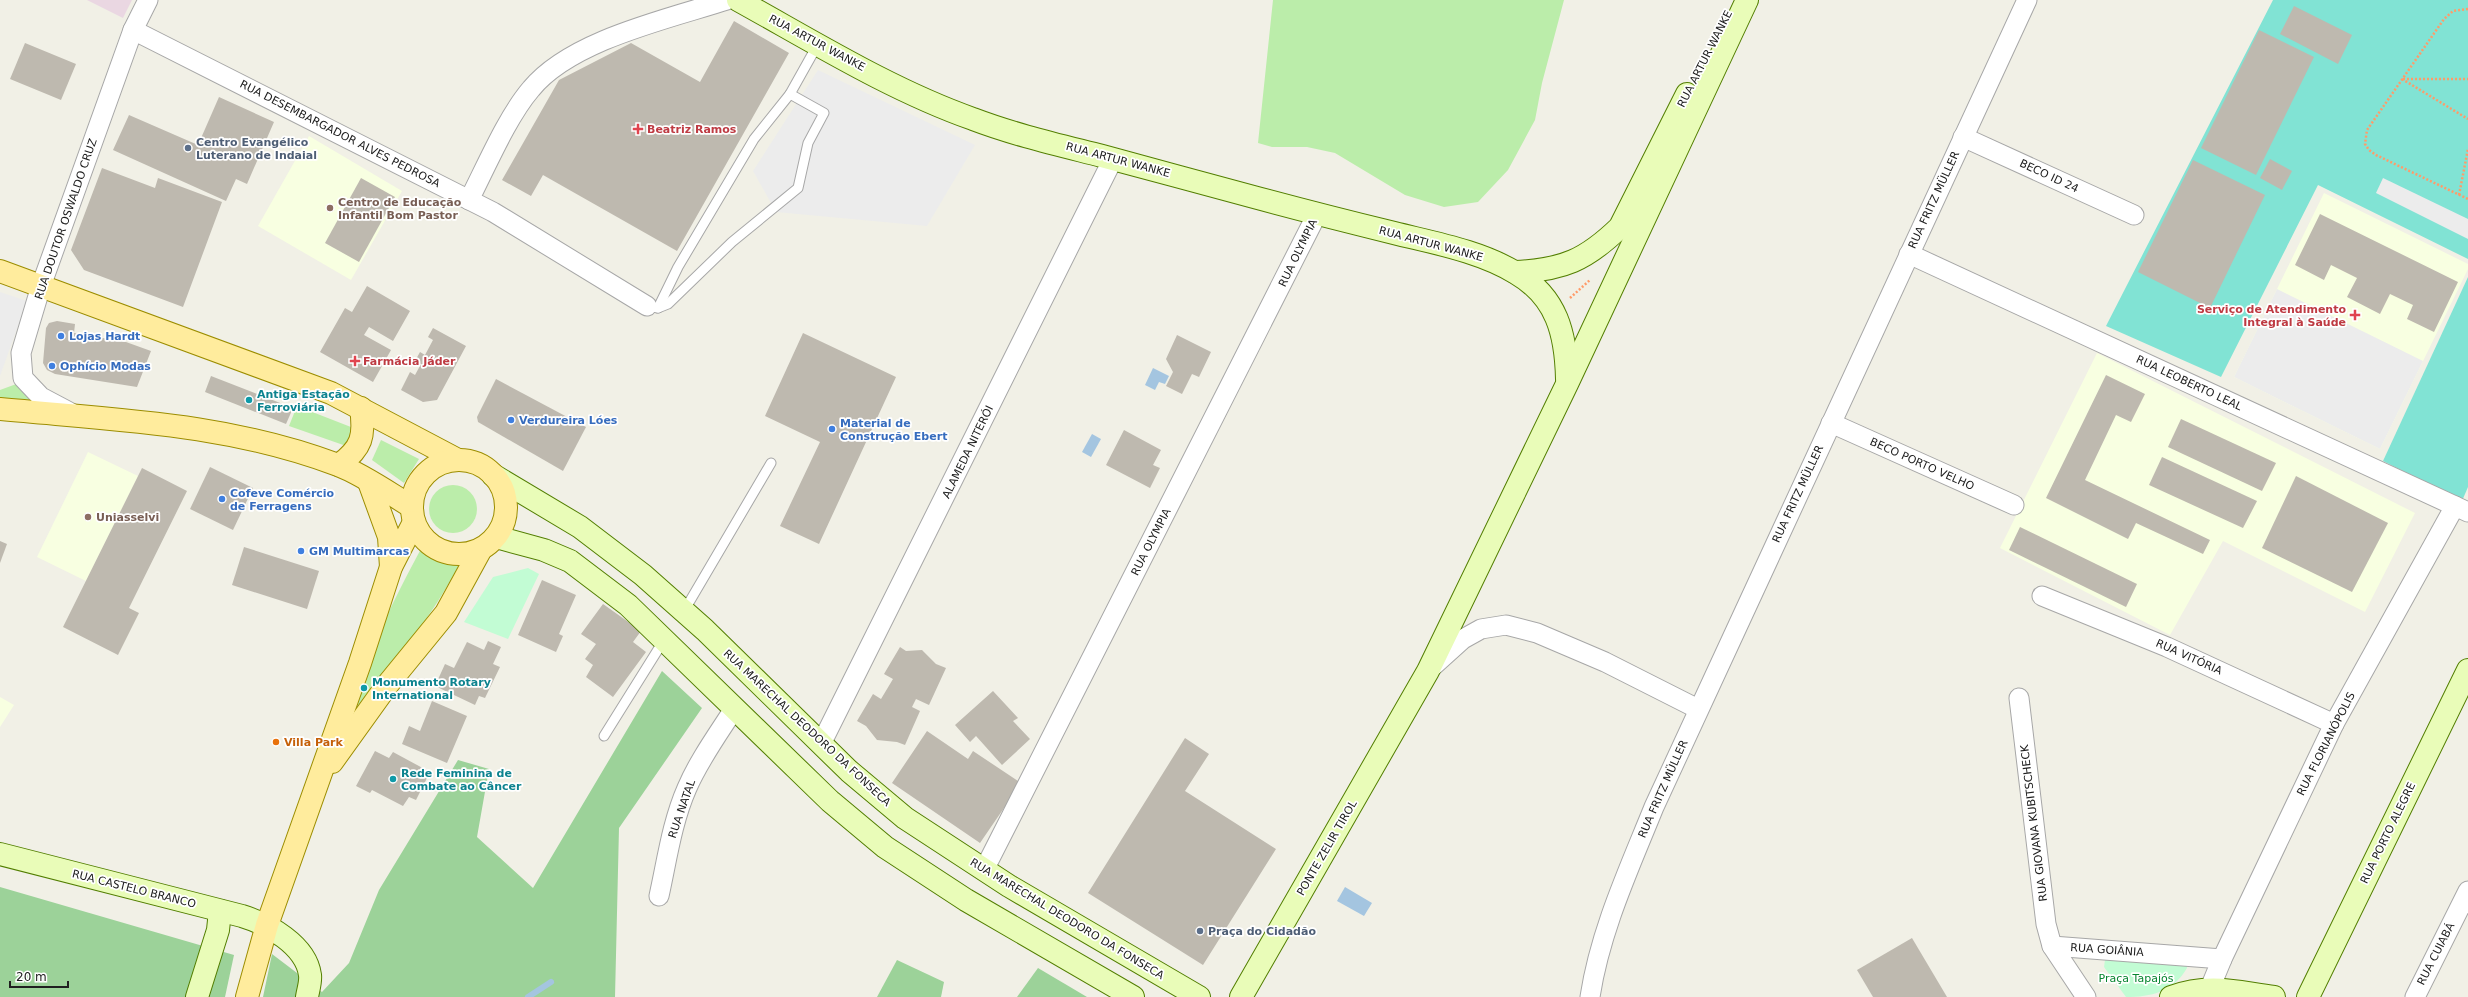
<svg xmlns="http://www.w3.org/2000/svg" width="2468" height="997" font-family="'DejaVu Sans',sans-serif">
<rect width="100%" height="100%" fill="#f1f0e6"/>
<path fill="#ead7e2" d="M87,0H132L123,18Z"/>
<g fill="#f8ffe1">
<path d="M309,136L402,191L351,280L258,226Z"/>
<path d="M2324,193L2468,264V269L2380,449L2234,377Z"/>
<path d="M2097,353L2415,513L2365,612L2223,541L2170,635L2000,548Z"/>
<path d="M88,452L138,476L86,581L37,557Z"/>
<path d="M0,697L14,705L0,727Z"/>
</g>
<g fill="#bbedaa">
<path d="M1273,0H1564L1542,83L1535,120L1508,170L1478,202L1444,207L1405,195L1335,153L1307,147H1272L1258,143Z"/>
<path d="M19,383L54,409L0,402V390Z"/>
<path d="M297,406L356,429L349,447L289,426Z"/>
<path d="M381,440L419,459L404,483L372,460Z"/>
<circle cx="453" cy="509" r="24"/>
<path d="M422,547C433,556 445,562 460,563C432,617 394,663 356,711C365,653 395,598 422,547Z"/>
</g>
<g fill="#9cd299">
<path d="M662,671L702,708L619,828L615,997H263L272,954L322,992L349,963L379,890L458,760L489,769L477,837L533,888Z"/>
<path d="M0,887L234,955L225,997H0Z"/>
<path d="M897,960L944,982L941,997H877Z"/>
<path d="M1038,968L1087,997H1017Z"/>
</g>
<g fill="#c2fcd4">
<path d="M528,568L539,574L508,639L464,622L493,577Z"/>
<path d="M2110,957L2186,961L2187,968C2173,992 2151,997 2126,997L2104,967L2105,960Z"/>
</g>
<g fill="#81e3d4">
<path d="M2273,0H2468V259L2318,185L2221,377L2106,326Z"/>
<path d="M2468,277V487L2462,501L2383,461Z"/>
</g>
<g fill="#ececec">
<path d="M818,70L975,145L927,226L776,212L753,171Z"/>
<path d="M2383,178L2468,219V239L2376,193Z"/>
<path d="M2277,289L2423,361L2380,449L2234,377Z"/>
<path d="M0,292L27,301L0,376Z"/>
</g>
<g fill="#a4c5e0">
<path d="M1153,368L1169,376L1165,384L1159,382L1155,390L1145,385Z"/>
<path d="M1092,434L1101,439L1091,457L1082,452Z"/>
<path d="M1345,887L1372,903L1364,916L1337,901Z"/>
</g>
<g fill="none" stroke-linecap="round" stroke-linejoin="round">
<path stroke="#a4c5e0" stroke-width="6" d="M528,997L551,982"/>
</g>
<g fill="#beb9af">
<path d="M2294,6L2352,35L2338,64L2280,34Z"/>
<path d="M734,21L789,53L677,251L543,175L531,196L502,180L559,80L631,43L700,82Z"/>
<path d="M2259,30L2314,57L2256,175L2201,148Z"/>
<path d="M25,43L76,64L61,100L10,79Z"/>
<path d="M219,97L274,122L247,184L236,179L226,201L113,150L129,115L198,145Z"/>
<path d="M2270,159L2292,171L2282,190L2260,178Z"/>
<path d="M2193,160L2265,195L2210,308L2138,272Z"/>
<path d="M102,168L155,188L158,178L222,202L183,307L84,270L71,250Z"/>
<path d="M361,178L395,197L359,262L325,243Z"/>
<path d="M2320,214L2458,282L2434,332L2407,319L2413,305L2390,294L2380,314L2347,297L2357,278L2331,265L2324,280L2295,265Z"/>
<path d="M367,286L410,311L393,341L369,327L364,335L391,350L373,382L320,352L345,308L352,312Z"/>
<path d="M57,321L75,324L74,333L126,342L151,351L137,387L55,374L47,370L43,363L46,328L49,323Z"/>
<path d="M433,328L466,346L437,400L423,402L401,390L410,372L415,375L421,364L415,361L420,352L425,355L433,340L428,337Z"/>
<path d="M803,333L896,377L819,544L780,526L820,442L765,416Z"/>
<path d="M1177,335L1211,352L1199,377L1192,374L1182,394L1166,386L1173,372L1166,359Z"/>
<path d="M2106,375L2145,394L2131,422L2116,415L2085,480L2210,540L2203,554L2136,523L2128,539L2046,498Z"/>
<path d="M211,376L293,408L286,424L205,392Z"/>
<path d="M496,379L586,427L563,471L478,422L477,417Z"/>
<path d="M2181,419L2276,463L2262,491L2168,447Z"/>
<path d="M1124,430L1161,450L1153,465L1160,468L1150,488L1106,465Z"/>
<path d="M2162,457L2257,501L2243,528L2149,485Z"/>
<path d="M210,467L253,488L233,530L190,509Z"/>
<path d="M142,468L187,491L129,608L139,613L118,655L63,627Z"/>
<path d="M2296,476L2388,523L2352,592L2262,548Z"/>
<path d="M2020,527L2137,584L2126,607L2009,550Z"/>
<path d="M0,541L7,544L0,563Z"/>
<path d="M244,547L319,571L307,609L232,585Z"/>
<path d="M542,580L576,595L559,634L563,636L556,652L518,635Z"/>
<path d="M603,604L641,631L633,642L646,652L613,697L586,677L593,665L585,659L596,644L581,634Z"/>
<path d="M488,641L501,647L493,664L500,667L485,698L479,696L475,705L435,686L445,664L454,668L467,642L484,650Z"/>
<path d="M900,647L906,651L922,650L936,664L946,668L929,705L916,699L912,707L920,711L905,745L897,742L877,740L866,726L857,721L873,694L881,699L893,679L884,674Z"/>
<path d="M993,691L1018,718L1013,721L1030,739L1002,765L976,736L970,742L955,725Z"/>
<path d="M432,701L467,716L447,763L402,744L409,726L420,731Z"/>
<path d="M927,731L968,759L973,751L1021,783L980,843L892,783Z"/>
<path d="M1185,738L1209,754L1185,791L1276,849L1203,965L1088,893Z"/>
<path d="M375,751L389,758L393,752L430,772L416,800L409,797L403,806L372,790L370,793L356,786Z"/>
<path d="M1912,938L1947,997H1873L1857,970Z"/>
</g>
<g fill="none" stroke-linecap="round" stroke-linejoin="round">
<defs>
<g id="lane">
<path d="M647,306L658,308L668,304L732,242L798,188L808,143L824,113L790,94L818,44"/>
<path d="M658,308L678,267L754,139L790,94"/>
<path d="M684,611L771,463"/>
<path d="M604,736L664,640"/>
</g>
<g id="street">
<path d="M133,30L493,212L647,306"/>
<path d="M1963,137L2134,215"/>
<path d="M469,200C486,167 507,117 531,89C571,40 668,19 727,0"/>
<path d="M1909,254L2468,512"/>
<path d="M75,415L41,397L23,378L21,353L41,286L133,30L148,0"/>
<path d="M1831,423L2014,505"/>
<path d="M2042,596L2167,647L2334,724"/>
<path d="M1432,667L1463,639L1481,629L1506,625L1537,633L1605,662L1698,709"/>
<path d="M2019,698L2046,924L2052,946L2086,997"/>
<path d="M821,744L1113,159"/>
<path d="M984,870L1317,214"/>
<path d="M659,896C667,860 672,822 687,788C699,760 718,734 734,709"/>
<path d="M2052,946L2222,959"/>
<path d="M2210,988L2222,959L2334,724L2455,506"/>
<path d="M1590,997C1600,931 1629,869 1654,807L2027,0"/>
<path d="M2415,997L2468,891"/>
</g>
<g id="secondary">
<path d="M738,0C814,42 891,90 973,119C1015,135 1059,145 1102,156C1151,169 1201,183 1250,196C1298,209 1345,221 1394,233C1434,243 1480,251 1516,273C1557,297 1566,334 1567,379"/>
<path d="M1515,272C1563,270 1586,260 1620,227L1687,94"/>
<path d="M493,475L580,527L643,575L705,630L849,771L905,818L1009,886L1199,997"/>
<path d="M496,537L544,550L570,561L628,605L830,801L885,847L966,900L1133,997"/>
<path d="M0,854L242,916C268,924 306,945 310,975C311,982 308,990 307,997"/>
<path d="M197,997L218,930L220,911"/>
<path d="M1241,997L1428,671L1567,384L1747,0"/>
<path d="M2171,997C2210,983 2236,992 2274,997"/>
<path d="M2308,997L2468,670"/>
</g>
<g id="primary">
<path d="M0,271L331,393L458,460"/>
<path d="M0,409C116,420 227,423 338,465C362,474 389,493 412,507"/>
<circle cx="459" cy="507" r="47"/>
<path d="M339,465C362,448 365,436 361,408"/>
<path d="M369,482L389,537L391,567"/>
<path d="M332,762L388,684L446,613L481,549"/>
<path d="M247,997L267,925L360,663L391,567L414,522"/>
</g>
</defs>
<use href="#lane" stroke="#a7a7a7" stroke-width="11"/>
<use href="#street" stroke="#a7a7a7" stroke-width="21"/>
<use href="#secondary" stroke="#527e00" stroke-width="24"/>
<use href="#primary" stroke="#9c8d00" stroke-width="24"/>
<g stroke="#ff9b69" stroke-width="2.5" stroke-dasharray="2 2" stroke-linecap="butt">
<path d="M2468,9L2453,11L2444,19L2367,130L2365,144L2369,150L2376,155L2468,199"/>
<path d="M2402,79L2468,119"/>
<path d="M2403,79H2468"/>
<path d="M2459,195L2468,149"/>
<path d="M1570,298L1590,280"/>
</g>
<use href="#lane" stroke="#fff" stroke-width="9"/>
<use href="#street" stroke="#fff" stroke-width="19"/>
<use href="#secondary" stroke="#e9fcb8" stroke-width="22"/>
<use href="#primary" stroke="#ffec9d" stroke-width="22"/>
</g>
<g fill="#e0444e" stroke="#fff" stroke-width="1.5">
<path d="M636 123h4v4h4v4h-4v4h-4v-4h-4v-4h4z"/>
<path d="M2353 309h4v4h4v4h-4v4h-4v-4h-4v-4h4z"/>
<path d="M353 355h4v4h4v4h-4v4h-4v-4h-4v-4h4z"/>
</g>
<g fill="#5c6f8a" stroke="#fff" stroke-width="1.5">
<circle cx="188" cy="148" r="4"/>
<circle cx="1200" cy="931" r="4"/>
</g>
<g fill="#8d6e63" stroke="#fff" stroke-width="1.5">
<circle cx="330" cy="208" r="4"/>
<circle cx="88" cy="517" r="4"/>
</g>
<g fill="#3f7fe0" stroke="#fff" stroke-width="1.5">
<circle cx="61" cy="336" r="4"/>
<circle cx="52" cy="366" r="4"/>
<circle cx="511" cy="420" r="4"/>
<circle cx="832" cy="429" r="4"/>
<circle cx="222" cy="499" r="4"/>
<circle cx="301" cy="551" r="4"/>
</g>
<g fill="#0f9aa8" stroke="#fff" stroke-width="1.5">
<circle cx="249" cy="400" r="4"/>
<circle cx="364" cy="688" r="4"/>
<circle cx="393" cy="779" r="4"/>
</g>
<circle fill="#e8710a" stroke="#fff" stroke-width="1.5" cx="276" cy="742" r="4"/>
<g text-anchor="middle" dominant-baseline="central" stroke-width="3.5" stroke-linejoin="round" paint-order="stroke">
<g font-size="11" fill="#202020" stroke="#fff">
<text transform="translate(817 43) rotate(28)">RUA ARTUR WANKE</text>
<text transform="translate(1705 59) rotate(-63)">RUA ARTUR WANKE</text>
<text transform="translate(340 134) rotate(27)">RUA DESEMBARGADOR ALVES PEDROSA</text>
<text transform="translate(1118 160) rotate(15)">RUA ARTUR WANKE</text>
<text transform="translate(2049 176) rotate(25)">BECO ID 24</text>
<text transform="translate(1934 200) rotate(-65)">RUA FRITZ MÜLLER</text>
<text transform="translate(66 219) rotate(-71)">RUA DOUTOR OSWALDO CRUZ</text>
<text transform="translate(1431 244) rotate(15)">RUA ARTUR WANKE</text>
<text transform="translate(1298 253) rotate(-64)">RUA OLYMPIA</text>
<text transform="translate(2189 383) rotate(25)">RUA LEOBERTO LEAL</text>
<text transform="translate(968 452) rotate(-64)">ALAMEDA NITERÓI</text>
<text transform="translate(1922 464) rotate(24)">BECO PORTO VELHO</text>
<text transform="translate(1798 494) rotate(-65)">RUA FRITZ MÜLLER</text>
<text transform="translate(1151 542) rotate(-63)">RUA OLYMPIA</text>
<text transform="translate(2189 657) rotate(24)">RUA VITÓRIA</text>
<text transform="translate(807 728) rotate(43)">RUA MARECHAL DEODORO DA FONSECA</text>
<text transform="translate(2326 744) rotate(-63)">RUA FLORIANÓPOLIS</text>
<text transform="translate(1663 789) rotate(-66)">RUA FRITZ MÜLLER</text>
<text transform="translate(682 809) rotate(-71)">RUA NATAL</text>
<text transform="translate(2034 823) rotate(-97)">RUA GIOVANA KUBITSCHECK</text>
<text transform="translate(2388 833) rotate(-64)">RUA PORTO ALEGRE</text>
<text transform="translate(1327 848) rotate(-60)">PONTE ZELIR TIROL</text>
<text transform="translate(134 889) rotate(14)">RUA CASTELO BRANCO</text>
<text transform="translate(1067 919) rotate(31)">RUA MARECHAL DEODORO DA FONSECA</text>
<text transform="translate(2107 950) rotate(4)">RUA GOIÂNIA</text>
<text transform="translate(2436 954) rotate(-63)">RUA CUIABÁ</text>
</g>
<g font-size="11" font-weight="bold" fill="#be3a42" stroke="#fff" text-anchor="start">
<text x="647" y="129">Beatriz Ramos</text>
<text x="2346" y="309" text-anchor="end">Serviço de Atendimento<tspan x="2346" dy="13">Integral à Saúde</tspan></text>
<text x="363" y="361">Farmácia Jáder</text>
</g>
<g font-size="11" font-weight="bold" fill="#4e5e75" stroke="#fff" text-anchor="start">
<text x="196" y="142">Centro Evangélico<tspan x="196" dy="13">Luterano de Indaial</tspan></text>
<text x="1208" y="931">Praça do Cidadão</text>
</g>
<g font-size="11" font-weight="bold" fill="#785e54" stroke="#fff" text-anchor="start">
<text x="338" y="202">Centro de Educação<tspan x="338" dy="13">Infantil Bom Pastor</tspan></text>
<text x="96" y="517">Uniasselvi</text>
</g>
<g font-size="11" font-weight="bold" fill="#366cbe" stroke="#fff" text-anchor="start">
<text x="69" y="336">Lojas Hardt</text>
<text x="60" y="366">Ophício Modas</text>
<text x="519" y="420">Verdureira Lóes</text>
<text x="840" y="423">Material de<tspan x="840" dy="13">Construção Ebert</tspan></text>
<text x="230" y="493">Cofeve Comércio<tspan x="230" dy="13">de Ferragens</tspan></text>
<text x="309" y="551">GM Multimarcas</text>
</g>
<g font-size="11" font-weight="bold" fill="#0d838f" stroke="#fff" text-anchor="start">
<text x="257" y="394">Antiga Estação<tspan x="257" dy="13">Ferroviária</tspan></text>
<text x="372" y="682">Monumento Rotary<tspan x="372" dy="13">International</tspan></text>
<text x="401" y="773">Rede Feminina de<tspan x="401" dy="13">Combate ao Câncer</tspan></text>
</g>
<g font-size="11" font-weight="bold" fill="#c56008" stroke="#fff" text-anchor="start">
<text x="284" y="742">Villa Park</text>
</g>
<g font-size="11" fill="#07852f" stroke="#fff">
<text x="2136" y="978">Praça Tapajós</text>
</g>
</g>
<path d="M10 981v6h58v-6" fill="none" stroke="#202020" stroke-width="2"/>
<text x="16" y="981" font-size="12" fill="#202020" stroke="#ffffff" stroke-width="3" paint-order="stroke">20 m</text>
</svg>
